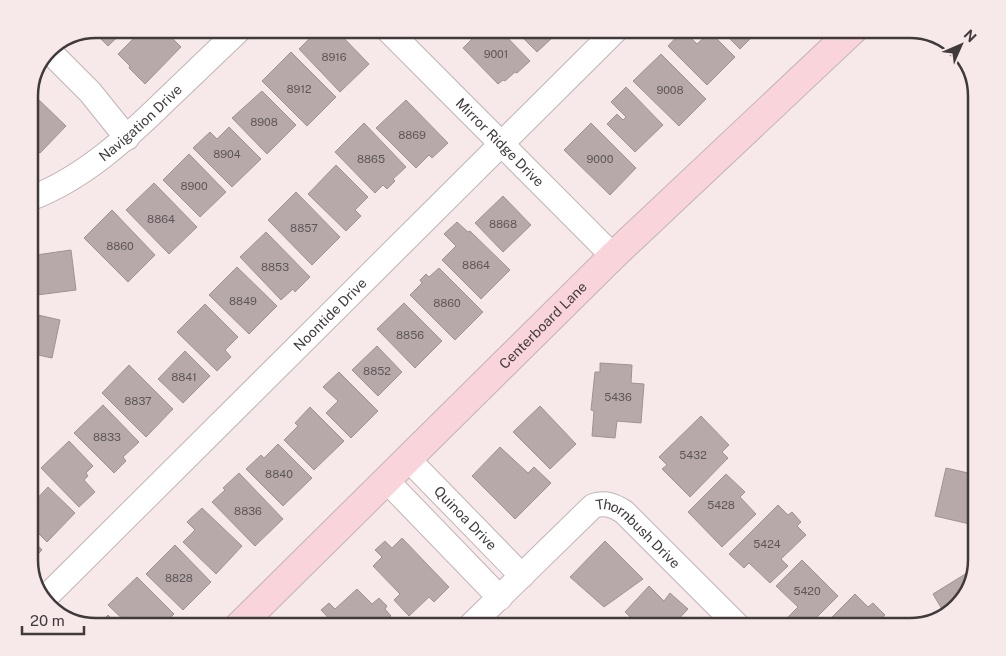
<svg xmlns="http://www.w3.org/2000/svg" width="1006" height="656" font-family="'Public Sans',sans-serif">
<rect width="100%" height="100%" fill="#f7e8e9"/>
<g fill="#b7a9aa" stroke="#a09293">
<path d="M96,29H126L108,46L92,30Z"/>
<path d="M143,29H163L181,47L145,84L129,68L130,66L118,54Z"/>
<path d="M315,29H335L369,64L340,92L299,49L313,35L311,33Z"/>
<path d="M482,29H499L530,61L517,73L515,72L505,81L503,80L498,84L463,48Z"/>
<path d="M514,29H550L547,32L552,38L537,52Z"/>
<path d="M720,29H760L740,49Z"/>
<path d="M683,30L697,44L710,32L735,57L707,85L668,46Z"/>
<path d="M291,52L336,97L307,126L262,81Z"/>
<path d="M661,54L706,99L679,126L633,81Z"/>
<path d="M626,87L663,125L635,152L607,124L617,114L623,120L626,117L611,102Z"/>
<path d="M262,91L296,125L267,154L232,118Z"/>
<path d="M38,99L66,126L40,153L29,142V108Z"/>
<path d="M406,100L448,143L432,158L429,155L416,168L376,128Z"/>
<path d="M364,123L406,167L393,179L395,181L387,189L383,185L375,193L335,152Z"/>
<path d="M591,123L636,168L610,195L564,150Z"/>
<path d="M229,127L261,159L232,187L193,148L210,132L217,139Z"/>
<path d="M189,154L226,192L200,217L163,180Z"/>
<path d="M336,165L368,197L355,210L361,216L346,231L308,194Z"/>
<path d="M154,183L197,227L169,254L126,210Z"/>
<path d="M296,192L340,237L312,265L268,220Z"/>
<path d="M503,196L531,225L503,252L475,223Z"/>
<path d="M112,210L155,255L128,282L84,238Z"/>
<path d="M457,222L468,232L470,231L510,270L481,299L442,260L456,246L444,234Z"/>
<path d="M266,232L310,277L295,292L293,289L281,300L240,257Z"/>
<path d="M71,250L76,290L29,296V256Z"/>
<path d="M237,267L277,306L249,334L209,295Z"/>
<path d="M439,268L483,312L455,340L410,295L422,283L420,280L426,274L429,277Z"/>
<path d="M404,303L442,341L415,368L377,329Z"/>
<path d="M205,304L238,337L225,350L231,357L217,371L177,332Z"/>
<path d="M29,313L60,320L52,358L29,353Z"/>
<path d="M377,346L402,372L378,396L352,370Z"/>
<path d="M185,351L210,376L183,403L158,379Z"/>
<path d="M600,363L632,365L631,383L644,384L641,423L617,421L615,438L592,436L594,411L591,410L595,372H600Z"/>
<path d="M129,365L173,409L146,437L102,393Z"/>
<path d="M339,372L378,411L351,438L326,413L338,401L323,387Z"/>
<path d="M103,405L139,442L123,457L126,461L114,473L74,433Z"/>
<path d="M540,406L576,444L550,469L513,432Z"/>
<path d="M310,407L344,441L314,470L284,440L298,426L295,423Z"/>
<path d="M701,416L729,445L722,452L728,458L690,497L662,469L667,465L659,457Z"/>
<path d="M69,441L93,466L86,473L88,476L84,480L95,492L79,507L41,468Z"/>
<path d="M278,444L312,478L283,506L246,469L261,455L264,458Z"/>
<path d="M500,447L528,473L534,467L551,483L515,519L472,476Z"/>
<path d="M946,468L977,475V538L972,537L974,525L935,516Z"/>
<path d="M239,473L283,519L255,546L212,502L225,490L223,488Z"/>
<path d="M726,474L745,492L740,497L756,514L722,547L688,512Z"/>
<path d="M48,487L75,513L47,542L29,524V507Z"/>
<path d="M778,505L788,515L792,512L801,522L797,526L806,535L781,559L788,566L770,583L749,563L744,568L729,554Z"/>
<path d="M202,508L242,546L216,574L183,542L195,530L187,522Z"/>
<path d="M29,536L42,550L31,561L29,559Z"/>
<path d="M402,538L449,587L434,602L429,597L409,616L394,600L400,594L373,566L382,557L375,550L385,541L392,548Z"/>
<path d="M605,541L643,579L604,607L570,577Z"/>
<path d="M175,545L211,582L183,610L146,574Z"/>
<path d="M802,560L838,596L807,627H798L788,617L798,607L776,586Z"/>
<path d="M975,568L966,597L946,616L933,594Z"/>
<path d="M137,577L174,614L161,627H131L108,605Z"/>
<path d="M649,586L664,601L670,593L688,609L671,627H641L625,612Z"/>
<path d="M357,589L372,604L379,598L387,606L385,609L391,616L379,627H337L321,610L329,603L335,609Z"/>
<path d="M855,594L868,607L873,603L885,615L880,620L887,627H822Z"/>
<path d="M108,615L120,627H96L88,625L96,617L101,622Z"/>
</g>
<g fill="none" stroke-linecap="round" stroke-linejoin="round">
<defs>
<g id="street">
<path id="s1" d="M387,29L613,256"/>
<path d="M48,50L90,92L127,138"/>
<path id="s2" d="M29,199C83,179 127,138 168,98C192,75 216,52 240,29"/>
<path id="s3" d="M409,460L522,576"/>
<path d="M387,481L500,598"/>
<path id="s4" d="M43,600L617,29"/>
<path id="s5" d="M469,627L593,506C605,502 613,505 624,512L739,627"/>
</g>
<g id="secondary">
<path id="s6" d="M238,627L613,256L854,29"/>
</g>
</defs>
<use href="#street" stroke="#c2b4b5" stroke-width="26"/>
<use href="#secondary" stroke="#c2b4b5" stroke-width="30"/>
<use href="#street" stroke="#fff" stroke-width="24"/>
<use href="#secondary" stroke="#f9d5db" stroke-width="28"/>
</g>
<g text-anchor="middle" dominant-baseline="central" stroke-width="4.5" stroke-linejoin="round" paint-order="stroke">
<g font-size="11" fill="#5e5657">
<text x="496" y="54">9001</text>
<text x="334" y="57">8916</text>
<text x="299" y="89">8912</text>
<text x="670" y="90">9008</text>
<text x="264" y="122">8908</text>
<text x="412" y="135">8869</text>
<text x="227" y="154">8904</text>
<text x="371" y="159">8865</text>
<text x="600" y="159">9000</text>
<text x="194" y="186">8900</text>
<text x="161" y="219">8864</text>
<text x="503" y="224">8868</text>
<text x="304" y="228">8857</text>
<text x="120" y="246">8860</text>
<text x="476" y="265">8864</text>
<text x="275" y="267">8853</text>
<text x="243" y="301">8849</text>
<text x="447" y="303">8860</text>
<text x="410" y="335">8856</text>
<text x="377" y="371">8852</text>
<text x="184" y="377">8841</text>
<text x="618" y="397">5436</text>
<text x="138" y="401">8837</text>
<text x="107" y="437">8833</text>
<text x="693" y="455">5432</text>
<text x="279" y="474">8840</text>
<text x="721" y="505">5428</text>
<text x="248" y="511">8836</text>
<text x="767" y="544">5424</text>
<text x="179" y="578">8828</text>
<text x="807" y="591">5420</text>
</g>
<g font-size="14" fill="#403a3b" stroke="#f7e8e9">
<text stroke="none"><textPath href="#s2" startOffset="136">Navigation Drive</textPath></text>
<text stroke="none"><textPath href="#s1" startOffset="160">Mirror Ridge Drive</textPath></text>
<text stroke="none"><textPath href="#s4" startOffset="405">Noontide Drive</textPath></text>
<text stroke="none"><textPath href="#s6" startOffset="429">Centerboard Lane</textPath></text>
<text stroke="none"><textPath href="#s3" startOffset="81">Quinoa Drive</textPath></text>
<text stroke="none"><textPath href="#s5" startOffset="229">Thornbush Drive</textPath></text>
</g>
</g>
<path d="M0 0H1006V656H0ZM96 38H910A58 58 0 0 1 968 96V560A58 58 0 0 1 910 618H96A58 58 0 0 1 38 560V96A58 58 0 0 1 96 38Z" fill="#f7e8e9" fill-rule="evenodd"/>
<path fill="none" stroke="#403a3b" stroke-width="2.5" d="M96 38H910A58 58 0 0 1 968 96V560A58 58 0 0 1 910 618H96A58 58 0 0 1 38 560V96A58 58 0 0 1 96 38Z"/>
<g transform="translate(961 45) rotate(45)" stroke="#f7e8e9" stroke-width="4" paint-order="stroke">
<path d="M0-4L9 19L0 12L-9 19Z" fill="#403a3b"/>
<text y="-8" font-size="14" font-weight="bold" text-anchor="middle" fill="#403a3b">N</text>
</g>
<path d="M22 626v8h62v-8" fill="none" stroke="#403a3b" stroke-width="2.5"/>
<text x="30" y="626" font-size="15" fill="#403a3b" stroke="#f7e8e9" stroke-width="4" paint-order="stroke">20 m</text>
</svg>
